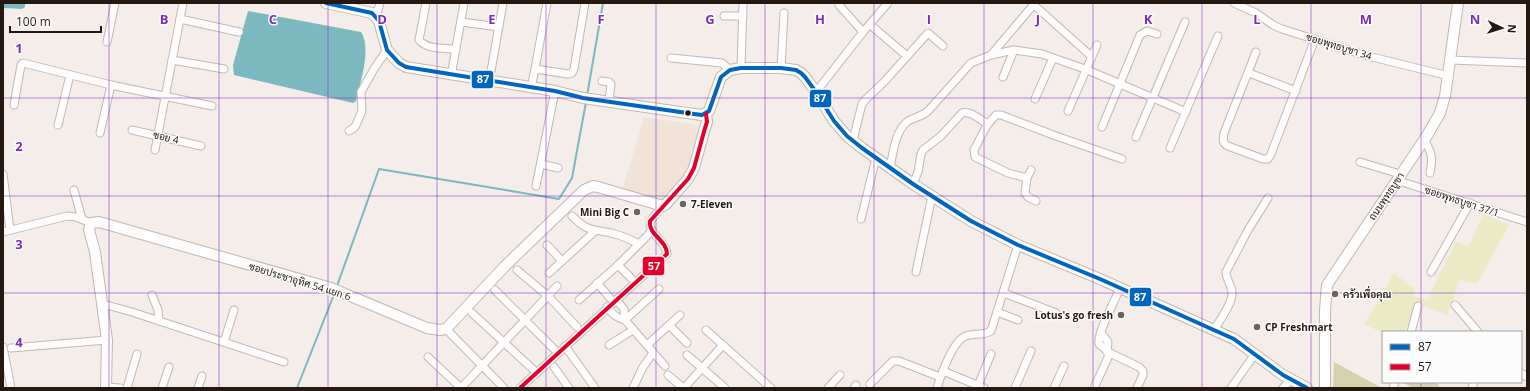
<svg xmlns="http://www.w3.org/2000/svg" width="1530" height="391" font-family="'Open Sans',Sarabun,sans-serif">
<rect width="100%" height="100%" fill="#f5ede9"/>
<path fill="#f0e3d8" d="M644,117L704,126L686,174L662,203L622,191Z"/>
<path fill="#eaeac5" d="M1483,214L1509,225L1477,284L1460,280L1447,315L1416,303L1405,332H1383V333L1364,324L1394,273L1415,289L1413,296L1427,300L1456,242L1469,246Z"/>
<g fill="#d2d2ac">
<path d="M1334,362L1382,388H1333Z"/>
<path d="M1402,382H1434L1439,385L1438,388H1413Z"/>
</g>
<g fill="#7cb8c0">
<path d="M3,3H25V7L22,9L3,8Z"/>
<path d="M248,11L361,32C372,48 360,83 356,101L353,103L234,75L233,65Z"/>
</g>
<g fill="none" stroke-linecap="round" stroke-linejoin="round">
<g stroke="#7cb8c0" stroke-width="2">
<path d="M587,96L603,3"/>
<path d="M337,286L379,169L559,199L572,178L586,102"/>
<path d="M297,388L335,292"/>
</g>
<defs>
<g id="street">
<path d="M426,3L419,40C428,50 443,48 456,49"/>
<path d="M547,3L535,69L568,74L572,73L574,69L585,3"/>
<path d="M1234,3L1256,13L1273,25L1282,29L1364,55L1449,76"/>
<path d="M1033,4L1091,56"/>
<path d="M839,5L863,32"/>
<path d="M724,16H743"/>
<path d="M376,17L380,3"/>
<path d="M180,19L239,32"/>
<path d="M461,22L499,27"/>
<path d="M874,28L907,56"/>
<path d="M107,42L115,3"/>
<path d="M1256,52L1224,133C1223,140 1222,143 1228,146L1263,159H1268L1271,154L1315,39"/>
<path d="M991,55L1035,3"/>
<path d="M671,58L722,63L730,70"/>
<path d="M172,60L224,69"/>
<path d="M1451,60L1527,63"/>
<path d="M741,68L743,3"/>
<path d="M781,68L784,13"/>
<path d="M491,71L503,3"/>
<path d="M1249,73L1296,91"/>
<path d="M451,76L464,3"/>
<path d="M1003,77L1014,50"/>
<path d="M602,81L609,82L611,84L609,101"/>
<path d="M531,88L535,69"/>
<path d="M816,92L863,32L888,3"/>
<path d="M1035,99L1053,58"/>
<path d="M14,105L21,65L23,63L111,85L212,106"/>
<path d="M1068,111L1097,45"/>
<path d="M58,125L70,75"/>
<path d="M1102,127L1140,35L1147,31L1157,34"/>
<path d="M132,130L201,146"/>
<path d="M349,131L355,127L362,111L361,92L374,69L387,50"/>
<path d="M100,133L111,85"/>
<path d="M1136,137L1185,22"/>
<path d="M1424,139C1432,153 1433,157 1430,173"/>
<path d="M853,140L862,104L866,99L884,82L928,33L943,46"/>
<path d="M1170,148L1218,36"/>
<path d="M155,150L183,3"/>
<path d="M1360,162L1400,174"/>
<path d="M541,164L558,168"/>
<path d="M890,168C893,153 895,131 908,121C915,117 921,117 928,111L971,63L991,55L1014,50L1042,54L1085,69L1186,112"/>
<path d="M1031,170L1027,178L1008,173L975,157L974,150L987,125L996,115H1001L1056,136L1122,159"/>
<path d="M3,174L10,230"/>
<path d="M1027,178L1025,193L1028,197L1036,201"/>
<path d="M1396,180L1527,222"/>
<path d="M913,184L918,172L921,154L923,150L941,136L962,113C970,110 979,119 986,123L987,125"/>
<path d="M536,186L555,91"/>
<path d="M74,190L82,219"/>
<path d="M572,216C590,234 593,228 615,234C623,236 631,240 639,244"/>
<path d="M861,219L876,158"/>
<path d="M3,232L67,216L76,217L91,223"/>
<path d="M547,245L562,261"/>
<path d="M618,265L631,278"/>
<path d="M517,270L548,296L577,327"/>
<path d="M916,272L932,196"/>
<path d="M1431,272L1470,203"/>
<path d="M549,273L595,231"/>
<path d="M597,283L610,298"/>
<path d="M1120,288C1115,301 1097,332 1099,344L1110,353L1139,367L1143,371V375L1137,388"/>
<path d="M495,290L554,349"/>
<path d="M1004,293L1056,313"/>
<path d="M152,295L158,310L159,321"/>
<path d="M579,300L618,265L652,231"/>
<path d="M616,300L624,309L625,320L665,366"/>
<path d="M103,304L132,312L284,362"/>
<path d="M1455,305L1478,332"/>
<path d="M607,307C613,314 616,318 625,320"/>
<path d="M997,312L1018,320"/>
<path d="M472,313L537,373"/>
<path d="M625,320L659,289"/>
<path d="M669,325L687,343"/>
<path d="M706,330L771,388"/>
<path d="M1214,330C1219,321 1233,303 1232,293C1232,286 1226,279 1226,272L1248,230L1268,198"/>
<path d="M1411,332L1418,306"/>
<path d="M450,333L504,388"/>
<path d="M1101,333L1108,342L1107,352"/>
<path d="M224,342L234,310"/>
<path d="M609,345L633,330"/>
<path d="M647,345L680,315"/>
<path d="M565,346L595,388"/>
<path d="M3,347L11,388"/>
<path d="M11,348L107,340"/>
<path d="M687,355L725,388"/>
<path d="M428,357L461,388"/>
<path d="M554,367L569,388"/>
<path d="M943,371L984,388"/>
<path d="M1521,373L1527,377"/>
<path d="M668,375L683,388"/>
<path d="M870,384L893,361H899L940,377"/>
<path d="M106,387L120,388"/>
<path d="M127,388L137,354"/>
<path d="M162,388L169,367"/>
<path d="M198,388L202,376"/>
<path d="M461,388L557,286"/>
<path d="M520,388L667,254C667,242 645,231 651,221C653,216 659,211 663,206"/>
<path d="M633,388L643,367L653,353"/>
<path d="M684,388L723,345"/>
<path d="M828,388L840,375"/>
<path d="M854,388L856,385"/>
<path d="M937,388C941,375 953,340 966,336C974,333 983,336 991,331L1018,245"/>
<path d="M977,388L991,354"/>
<path d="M1015,388L1031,351"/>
<path d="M1054,388L1064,366"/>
<path d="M1094,388L1110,353"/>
<path d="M1231,388L1255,354"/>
<path d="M1283,388L1290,380"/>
<path d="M1393,388L1395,382"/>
<path d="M1472,388L1474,382"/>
</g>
<g id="secondary">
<path d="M326,3L372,13L379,21L387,50L399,63L406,67L555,91L583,98L694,114L702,115L709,111L721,77L730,70L741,68H781L796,70L801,73L805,77L816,92L834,121L847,136L862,148L913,184L971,221L1018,245L1100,279L1234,339L1283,375L1307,388"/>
<path d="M106,388L107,340L95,252L89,230L91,223L99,222L331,288L427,328L440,330L446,329L505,266L584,190L593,186L598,187L663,206L666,204L688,179L694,168L705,128L707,122L706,114"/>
<path d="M1325,388V310L1327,285L1428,134L1440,113L1445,96L1458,3"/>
</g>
</defs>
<use href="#street" stroke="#c1b8b2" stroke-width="9"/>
<use href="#secondary" stroke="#c1b8b2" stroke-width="12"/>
<use href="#street" stroke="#fefcfc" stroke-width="7"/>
<use href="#secondary" stroke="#fefcfc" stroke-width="10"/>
<defs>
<path id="bus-1" d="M326,3L372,13L379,21L387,50L399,63L406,67L555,91L583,98L694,114L702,115L709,111L721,77L730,70L741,68H781L796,70L801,73L805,77L816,92L834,121L847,136L862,148L913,184L971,221L1018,245L1100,279L1234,339L1283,375L1307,388"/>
<path id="bus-2" d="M520,388L667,254C667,240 648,235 650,221L688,179L694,168L705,128L707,122L706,114"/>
</defs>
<use href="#bus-1" stroke="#fcfcfc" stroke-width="7"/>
<use href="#bus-2" stroke="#fcfcfc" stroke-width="7"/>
<use href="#bus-1" stroke="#0065bd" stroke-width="4"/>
<use href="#bus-2" stroke="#e4002b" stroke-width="4"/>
</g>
<path fill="none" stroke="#7b2cbf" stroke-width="1" stroke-opacity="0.55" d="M109,3V388M219,3V388M328,3V388M437,3V388M546,3V388M656,3V388M765,3V388M874,3V388M984,3V388M1093,3V388M1202,3V388M1311,3V388M1421,3V332M3,98H1527M3,196H1527M3,293H1527M1421,382V388"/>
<circle fill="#241811" stroke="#fcfcfc" stroke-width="1.5" cx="688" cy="113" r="3.5"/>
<g fill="#6d635d" stroke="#fcfcfc" stroke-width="1.5">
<circle cx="683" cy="204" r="4"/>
<circle cx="637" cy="212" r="4"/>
<circle cx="1335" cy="294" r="4"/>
<circle cx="1121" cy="315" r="4"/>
<circle cx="1257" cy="327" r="4"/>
</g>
<g text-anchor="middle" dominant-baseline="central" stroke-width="3" stroke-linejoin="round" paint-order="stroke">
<g font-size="10" fill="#241811" stroke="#fcfcfc">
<text transform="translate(1339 46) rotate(17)">ซอยพุทธบูชา 34</text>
<text transform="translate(166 137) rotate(13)">ซอย 4</text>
<text transform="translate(1386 196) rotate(-56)">ถนนพุทธบูชา</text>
<text transform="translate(1462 201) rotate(18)">ซอยพุทธบูชา 37/1</text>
<text transform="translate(300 281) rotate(17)">ซอยประชาอุทิศ 54 แยก 6</text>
</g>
<g font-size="10" font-weight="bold" fill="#241811" stroke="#fcfcfc" text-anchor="start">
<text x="691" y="204">7-Eleven</text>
<text x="629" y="212" text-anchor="end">Mini Big C</text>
<text x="1343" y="294">ครัวเพื่อคุณ</text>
<text x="1113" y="315" text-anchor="end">Lotus's go fresh</text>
<text x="1265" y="327">CP Freshmart</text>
</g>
</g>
<g font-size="13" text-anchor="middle" font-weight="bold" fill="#7b2cbf" stroke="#fcfcfc" stroke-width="3" stroke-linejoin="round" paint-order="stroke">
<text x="164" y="24">B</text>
<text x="273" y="24">C</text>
<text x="382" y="24">D</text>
<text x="492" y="24">E</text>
<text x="601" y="24">F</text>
<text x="710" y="24">G</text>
<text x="820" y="24">H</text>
<text x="929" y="24">I</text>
<text x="1038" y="24">J</text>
<text x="1148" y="24">K</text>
<text x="1257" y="24">L</text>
<text x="1366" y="24">M</text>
<text x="1475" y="24">N</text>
<text x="19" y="53">1</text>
<text x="19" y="151">2</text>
<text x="19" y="249">3</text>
<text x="19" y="347">4</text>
</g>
<g stroke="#fcfcfc" stroke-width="1.5">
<rect x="471" y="70" width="23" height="19" rx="4" fill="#0065bd"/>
<rect x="809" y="89" width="23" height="19" rx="4" fill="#0065bd"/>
<rect x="642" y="256" width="23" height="20" rx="4" fill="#e4002b"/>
<rect x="1129" y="287" width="23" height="20" rx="4" fill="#0065bd"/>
</g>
<g font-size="11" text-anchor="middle" font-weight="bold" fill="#fff">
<text x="483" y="83">87</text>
<text x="820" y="102">87</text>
<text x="654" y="270">57</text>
<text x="1140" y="301">87</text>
</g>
<rect width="1530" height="391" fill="none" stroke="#241811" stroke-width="8"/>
<rect x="1382" y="331" width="140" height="52" fill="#fcfcfc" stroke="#a6a19e"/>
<rect x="1390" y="344" width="20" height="6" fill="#0065bd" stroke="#a6a19e"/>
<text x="1418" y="351" font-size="12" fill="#241811">87</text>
<rect x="1390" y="364" width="20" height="6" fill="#e4002b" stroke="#a6a19e"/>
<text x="1418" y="371" font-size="12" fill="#241811">57</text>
<g transform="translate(1502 28) rotate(94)" stroke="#fcfcfc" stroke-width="3" paint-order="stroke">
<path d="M0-3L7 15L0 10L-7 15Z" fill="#241811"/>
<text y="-6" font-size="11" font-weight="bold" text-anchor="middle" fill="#241811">N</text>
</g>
<path d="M10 26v6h91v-6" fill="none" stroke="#241811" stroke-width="2"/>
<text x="16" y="26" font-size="12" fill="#241811" stroke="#fcfcfc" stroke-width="3" paint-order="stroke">100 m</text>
</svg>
